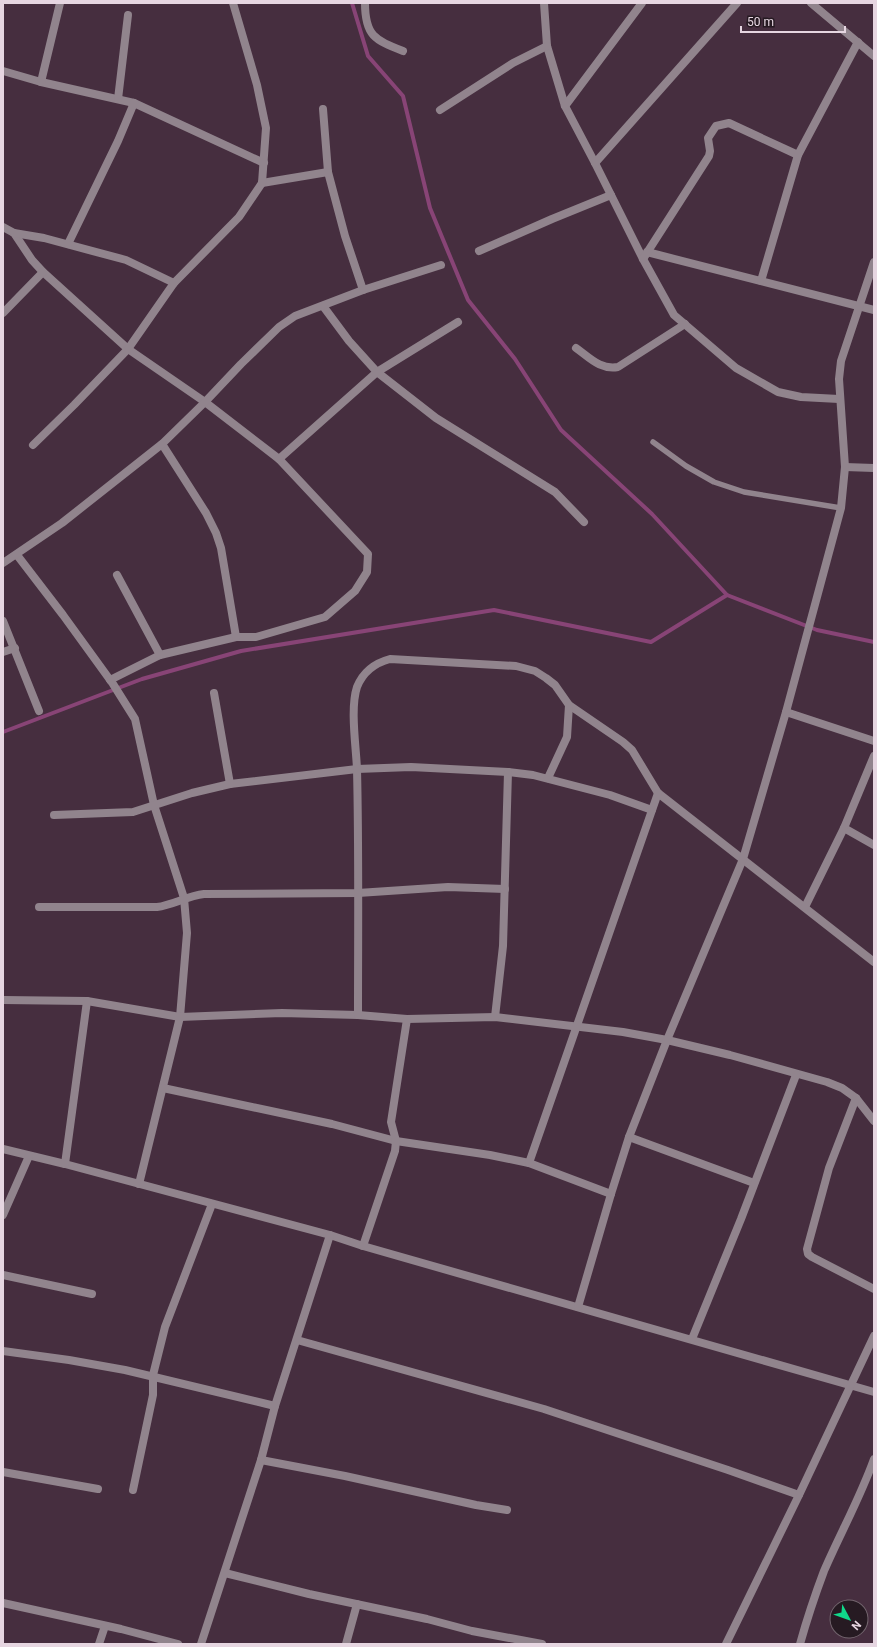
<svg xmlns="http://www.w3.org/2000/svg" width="877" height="1647" font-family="Roboto,sans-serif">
<rect width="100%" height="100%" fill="#462e3f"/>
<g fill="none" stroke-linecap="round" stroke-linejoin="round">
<g stroke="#884476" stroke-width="4">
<path d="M352,3L368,56L403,96L430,208L468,300L515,359L561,430L652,514L727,595"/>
<path d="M3,732L142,679L241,651L494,610L651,642L727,595L817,630L874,642"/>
</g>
<path stroke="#91848d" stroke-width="5.5" d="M653,442L686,466L714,482L744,492L841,508"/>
<g stroke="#91848d" stroke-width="8">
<path d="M365,3C365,36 375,40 403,51"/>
<path d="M544,3L547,46L565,106L595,163L643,259L674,315L736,368L778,392L801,397L839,399"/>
<path d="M811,3L874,56"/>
<path d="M3,71L41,82L134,103L264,163"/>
<path d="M41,82L60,3"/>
<path d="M118,99L128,15"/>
<path d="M565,106L642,3"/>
<path d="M323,109L328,172L345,236L363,290"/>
<path d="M440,110L513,63L547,46"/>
<path d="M595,163L737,3"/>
<path d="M262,183L328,172"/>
<path d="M3,227L14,233L32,260L43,272L128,349L205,402L279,459L368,554L367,572L355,591L325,617L256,637H236L160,655L110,680"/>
<path d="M14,233L44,238L126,260L174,283"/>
<path d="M68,244L118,141L134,103"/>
<path d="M479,251L552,219L611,195"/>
<path d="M647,252L874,310"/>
<path d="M643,259L709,156L710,151L708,138L716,126L729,123L798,155"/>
<path d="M761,281L798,155L858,42"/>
<path d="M323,306L349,341L377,372L436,418L555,492L584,522"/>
<path d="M3,313L43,272"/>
<path d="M576,348C590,358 600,370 618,367L685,324"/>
<path d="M162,444L206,513L216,533L221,548L236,637"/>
<path d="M33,445L74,405L128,349L174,283L239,217L262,183L266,128L257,85L233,3"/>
<path d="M279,459L377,372L458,322"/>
<path d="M845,467L874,468"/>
<path d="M17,555L63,615L113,684L135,719L154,805L184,898L187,933L180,1017L139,1184"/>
<path d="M3,563L62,523L162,444L205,402L241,364L279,327L295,316L363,290L441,265"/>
<path d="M117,575L160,655"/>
<path d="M3,621L39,711"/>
<path d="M3,652L15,648"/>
<path d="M214,693L230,784"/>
<path d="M569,705L623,742L632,750L658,793L874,962"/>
<path d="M786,712L874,741"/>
<path d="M54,815L133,812L192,793L230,784L357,769L411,767L508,772L533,775L610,795L652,810"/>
<path d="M844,828L874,845"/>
<path d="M39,907H157C173,905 187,896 204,894L358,893L448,887L505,889"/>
<path d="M805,907L844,828L874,756"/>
<path d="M3,1000L87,1001L180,1017L282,1013L358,1015L407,1019L495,1017L623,1032L667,1040L730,1055L827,1082L842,1088L856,1098L874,1121"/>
<path d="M358,1015C358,933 359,851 357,769C356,746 350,708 357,687C363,672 375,663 390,659L516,666L535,671L546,678L555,685L569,705L567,737L548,778"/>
<path d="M495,1017L503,946L508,772"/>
<path d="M163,1088L332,1124L396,1141L490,1155L529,1163L611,1194"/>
<path d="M856,1098L829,1168L807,1249L808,1254L812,1257L874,1289"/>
<path d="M629,1137L754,1183"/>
<path d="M3,1149L65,1164L330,1235L363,1246L874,1392"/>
<path d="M529,1163L658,793"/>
<path d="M65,1164L87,1001"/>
<path d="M3,1215L29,1156"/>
<path d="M363,1246L395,1151L396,1141L391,1122L407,1019"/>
<path d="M3,1275L92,1294"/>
<path d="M578,1307L611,1194L629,1137L667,1040L743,859L786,712L841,508L845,467L839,379L841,361L874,262"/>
<path d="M692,1339L741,1219L796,1075"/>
<path d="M297,1340L544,1409L728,1470L799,1495"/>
<path d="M3,1351L69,1360L125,1370L275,1406"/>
<path d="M261,1460L345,1476L476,1505L507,1510"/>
<path d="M3,1472L98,1489"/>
<path d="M133,1490L153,1395V1375L165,1327L212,1204"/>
<path d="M225,1573L309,1594L427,1619L472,1631L542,1644"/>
<path d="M3,1603L121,1629L178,1644"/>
<path d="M99,1644L105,1626"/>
<path d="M201,1644L261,1460L275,1406L330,1235"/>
<path d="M346,1644L357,1604"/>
<path d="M726,1644L799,1495L874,1336"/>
<path d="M800,1644C807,1619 815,1595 824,1571C840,1534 860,1498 874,1459"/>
</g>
</g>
<rect width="877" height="1647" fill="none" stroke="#e6d6e1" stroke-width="8"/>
<g transform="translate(849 1619) rotate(131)"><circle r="19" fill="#261a22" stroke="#73656e"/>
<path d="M0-3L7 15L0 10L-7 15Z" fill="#10d98a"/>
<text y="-6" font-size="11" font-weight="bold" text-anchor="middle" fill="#e6d6e1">N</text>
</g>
<path d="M741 26v6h104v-6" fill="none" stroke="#e6d6e1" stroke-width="2"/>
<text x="747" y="26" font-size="12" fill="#e6d6e1" stroke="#261a22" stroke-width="3" paint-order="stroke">50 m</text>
</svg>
